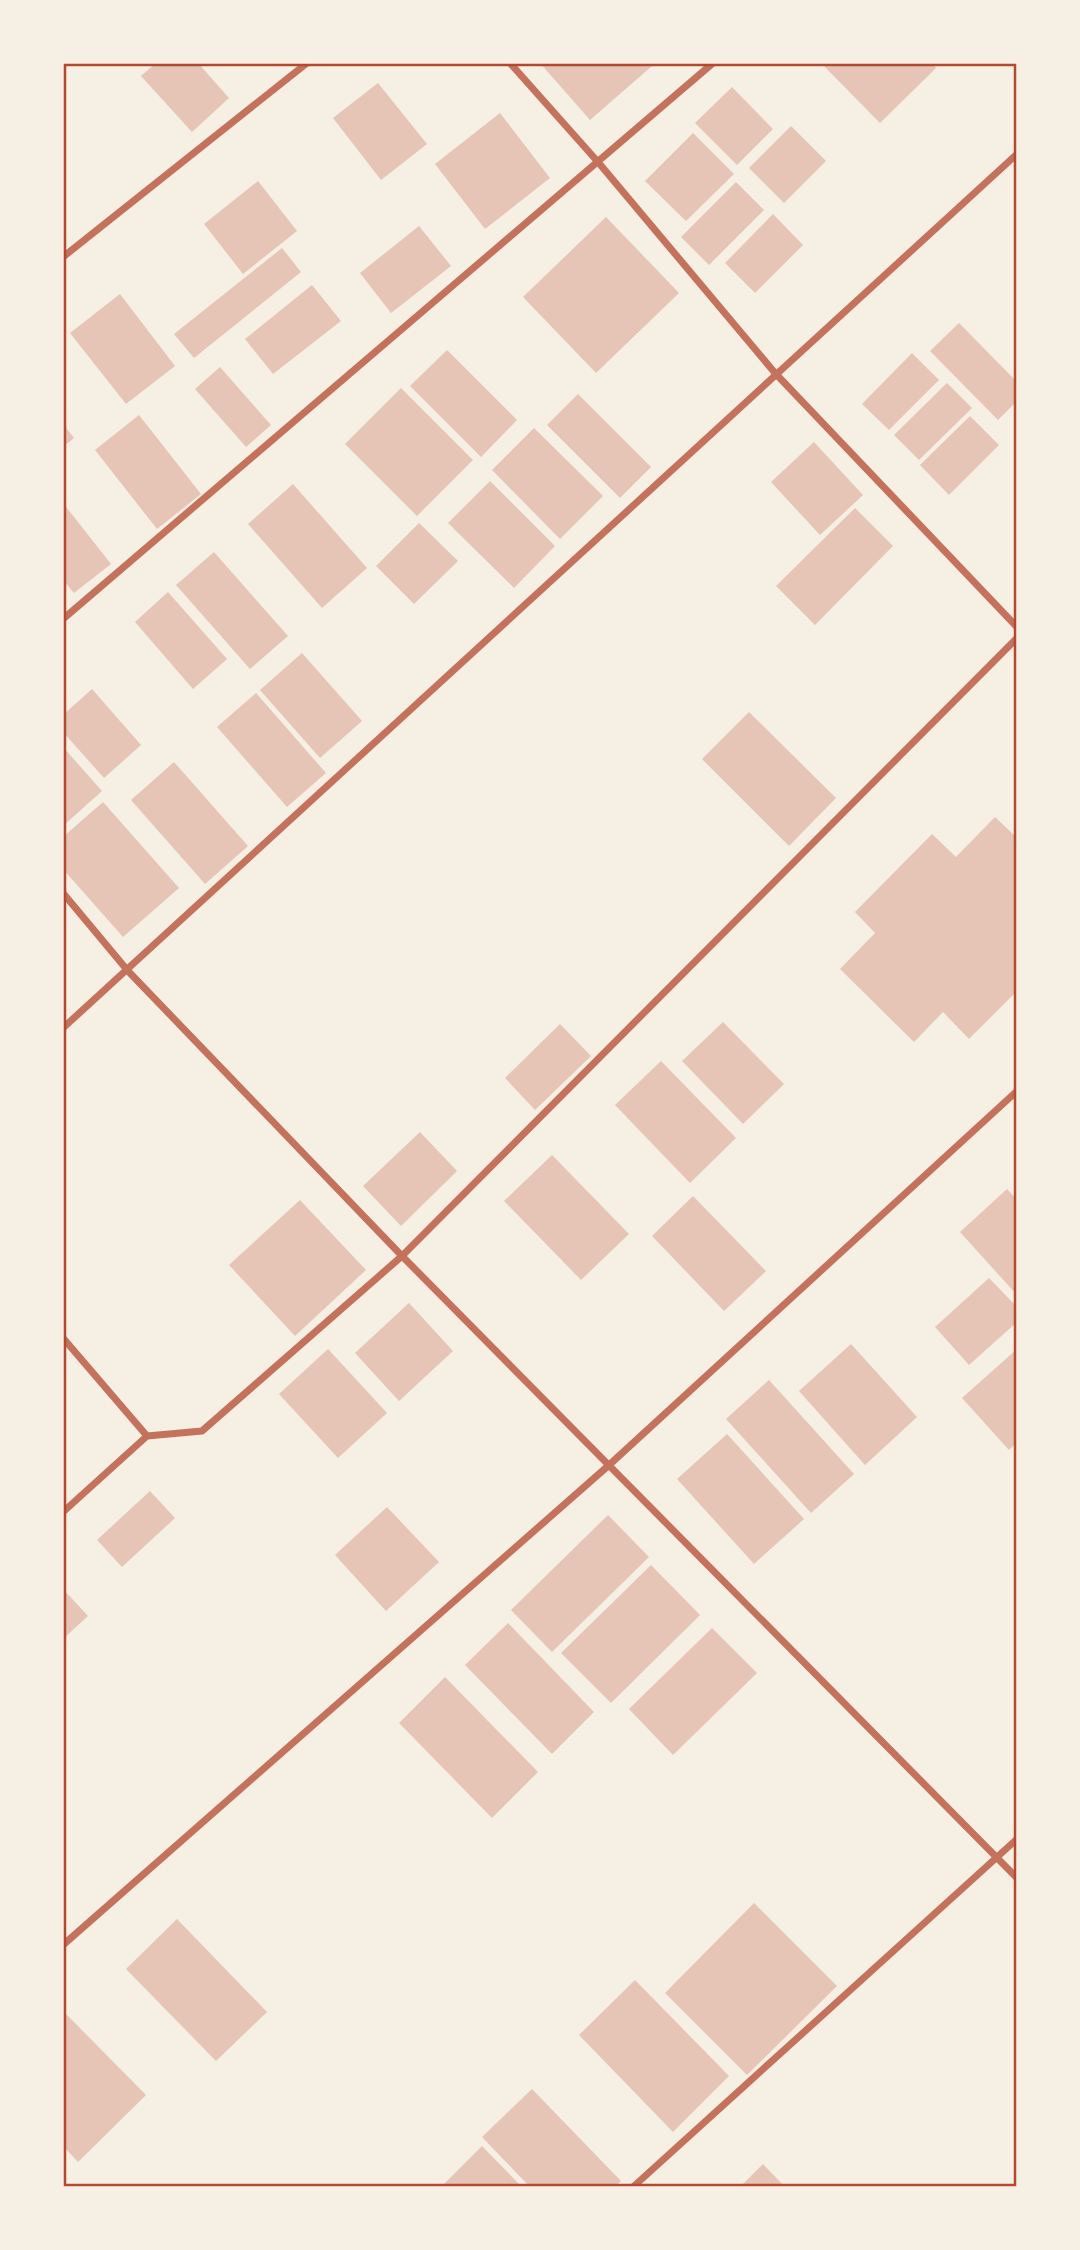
<svg xmlns="http://www.w3.org/2000/svg" width="1080" height="2250" font-family="'DM Sans',sans-serif">
<rect width="100%" height="100%" fill="#f6efe4"/>
<g fill="#e6c5b7">
<path d="M156,63H198L229,98L192,132L141,76Z"/>
<path d="M540,63H649L652,66L590,120Z"/>
<path d="M821,63H932L936,68L880,123Z"/>
<path d="M378,83L427,144L381,180L333,118Z"/>
<path d="M732,87L773,129L737,165L695,123Z"/>
<path d="M500,113L550,178L485,229L435,164Z"/>
<path d="M791,126L826,161L784,203L749,168Z"/>
<path d="M693,133L734,174L686,221L645,181Z"/>
<path d="M258,181L297,231L243,274L204,224Z"/>
<path d="M736,182L764,210L709,265L681,237Z"/>
<path d="M773,214L803,245L755,293L725,263Z"/>
<path d="M606,217L679,293L596,373L523,297Z"/>
<path d="M419,226L451,266L391,313L360,273Z"/>
<path d="M282,248L301,272L194,358L174,334Z"/>
<path d="M312,285L341,321L273,374L245,339Z"/>
<path d="M120,294L175,366L126,404L70,333Z"/>
<path d="M959,323L1017,382V401L998,420L930,351Z"/>
<path d="M447,350L517,420L481,457L410,386Z"/>
<path d="M912,353L939,380L889,430L862,404Z"/>
<path d="M220,367L271,425L246,447L195,389Z"/>
<path d="M947,383L972,408L919,460L894,435Z"/>
<path d="M401,388L473,460L417,516L345,444Z"/>
<path d="M578,394L651,467L620,498L547,425Z"/>
<path d="M139,415L201,494L157,529L95,450Z"/>
<path d="M970,416L999,445L949,495L920,465Z"/>
<path d="M63,424L74,438L63,447Z"/>
<path d="M534,428L603,496L560,539L492,470Z"/>
<path d="M814,442L863,495L820,535L771,482Z"/>
<path d="M490,481L555,546L514,588L448,523Z"/>
<path d="M293,484L367,568L322,608L248,524Z"/>
<path d="M63,503L111,564L74,593L63,580Z"/>
<path d="M855,508L893,546L815,625L776,586Z"/>
<path d="M419,523L458,561L414,604L376,566Z"/>
<path d="M214,552L288,636L250,669L176,585Z"/>
<path d="M168,592L227,659L193,689L135,622Z"/>
<path d="M302,653L362,721L320,758L260,690Z"/>
<path d="M92,689L141,745L104,778L63,732V715Z"/>
<path d="M256,693L326,773L287,807L217,727Z"/>
<path d="M749,712L836,798L789,846L702,759Z"/>
<path d="M63,747L102,791L63,826Z"/>
<path d="M174,762L248,846L205,884L131,800Z"/>
<path d="M103,802L179,888L123,937L63,869V837Z"/>
<path d="M995,817L1017,838V991L969,1039L943,1012L914,1042L840,969L875,933L855,912L932,834L956,857Z"/>
<path d="M723,1022L784,1084L743,1124L682,1061Z"/>
<path d="M560,1024L591,1056L535,1110L505,1078Z"/>
<path d="M661,1061L736,1138L690,1183L615,1105Z"/>
<path d="M420,1132L457,1171L401,1226L363,1186Z"/>
<path d="M552,1155L629,1234L581,1280L504,1201Z"/>
<path d="M1007,1189L1017,1200V1295L960,1232Z"/>
<path d="M693,1196L766,1271L724,1311L652,1236Z"/>
<path d="M300,1200L366,1270L295,1336L229,1265Z"/>
<path d="M989,1278L1017,1307V1322L969,1365L935,1327Z"/>
<path d="M409,1303L453,1351L399,1401L355,1353Z"/>
<path d="M851,1344L917,1417L865,1465L799,1391Z"/>
<path d="M328,1349L387,1413L338,1458L279,1394Z"/>
<path d="M1017,1349V1442L1009,1450L962,1398Z"/>
<path d="M769,1380L854,1474L811,1513L726,1419Z"/>
<path d="M727,1434L804,1519L754,1564L677,1479Z"/>
<path d="M150,1491L175,1518L122,1567L97,1540Z"/>
<path d="M387,1507L439,1562L386,1611L335,1555Z"/>
<path d="M608,1515L649,1557L552,1652L511,1610Z"/>
<path d="M651,1565L700,1615L611,1703L561,1653Z"/>
<path d="M63,1589L88,1616L63,1639Z"/>
<path d="M508,1623L594,1712L552,1754L465,1665Z"/>
<path d="M712,1628L757,1673L673,1755L629,1709Z"/>
<path d="M445,1677L538,1772L492,1818L399,1723Z"/>
<path d="M754,1903L837,1986L747,2075L665,1993Z"/>
<path d="M177,1919L267,2012L216,2061L126,1969Z"/>
<path d="M635,1980L729,2076L673,2132L579,2035Z"/>
<path d="M63,2011L146,2095L78,2162L63,2146Z"/>
<path d="M532,2089L621,2181L615,2187H530L482,2137Z"/>
<path d="M482,2146L522,2187H441Z"/>
<path d="M763,2164L785,2187H740Z"/>
</g>
<g fill="none" stroke-linecap="round" stroke-linejoin="round">
<g stroke="#c5725c" stroke-width="7">
<path d="M510,63L598,162L775,373L1017,627"/>
<path d="M63,257L307,63"/>
<path d="M63,619L713,63"/>
<path d="M63,893L128,971L402,1256L1017,1878"/>
<path d="M63,1028L1017,154"/>
<path d="M63,1338L147,1436"/>
<path d="M63,1512L147,1436L202,1431L402,1256L1017,638"/>
<path d="M63,1945L608,1466L1017,1091"/>
<path d="M633,2187L1017,1839"/>
</g>
</g>
<rect width="1080" height="2250" fill="none" stroke="#f6efe4" stroke-width="130"/>
<rect x="65" y="65" width="950" height="2120" fill="none" stroke="#b5482f" stroke-width="2.5"/>
</svg>
